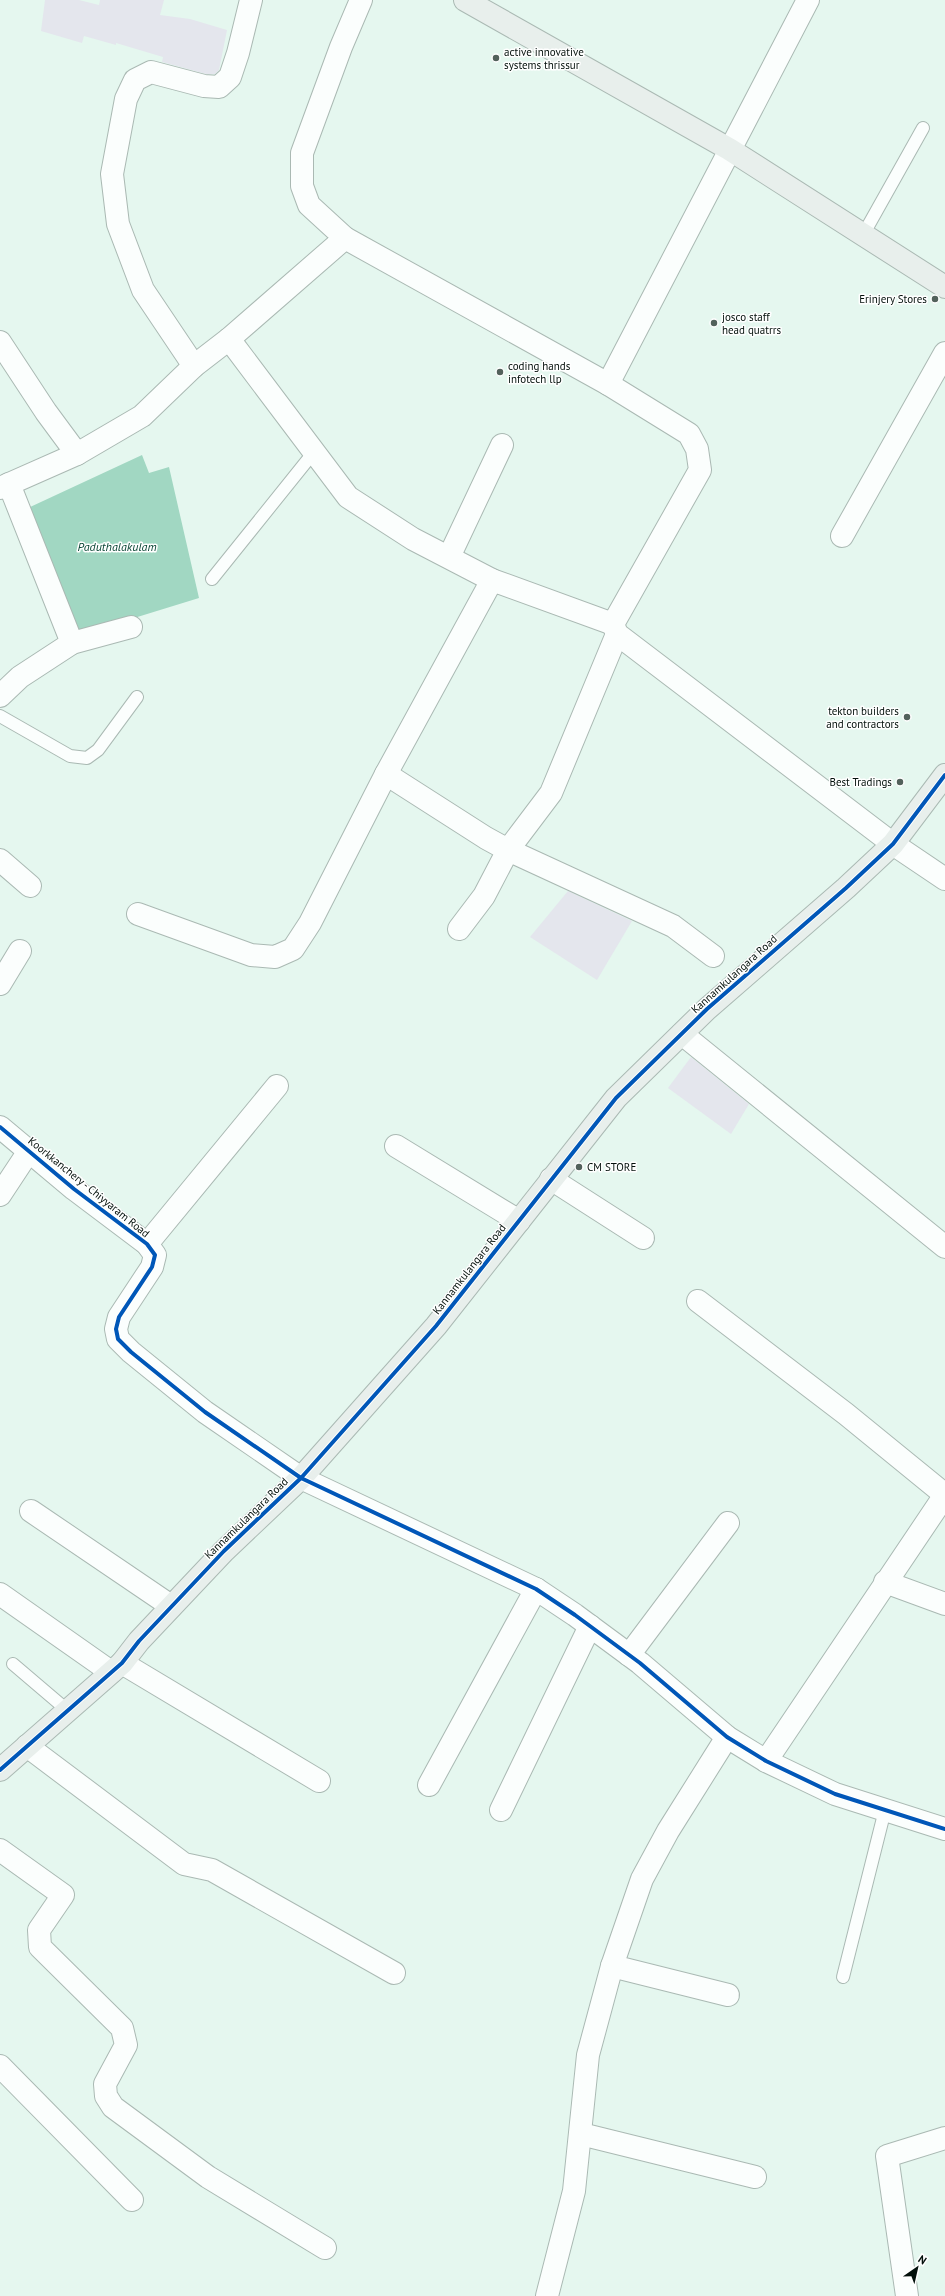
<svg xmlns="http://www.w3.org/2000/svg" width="945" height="2296" font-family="'PT Sans',sans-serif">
<rect width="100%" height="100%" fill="#e5f7ef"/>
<path fill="#a1d7c2" d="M142,455L149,473L169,467L199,598L79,635L28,508Z"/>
<g fill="#e4e6ed">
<path d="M45,0H79L99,5L100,0H164L160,15L190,19L227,30L219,70L215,74H206L162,62L163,57L116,43V45L84,36L82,43L41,31Z"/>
<path d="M568,891L632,921L597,980L530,937Z"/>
<path d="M691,1057L749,1104L731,1134L668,1088Z"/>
</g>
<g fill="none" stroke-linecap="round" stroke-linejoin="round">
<defs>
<g id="lane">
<path d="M863,235L923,128"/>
<path d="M212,579L314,452"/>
<path d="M0,716L70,756L87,758L98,750L137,697"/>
<path d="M13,1664L67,1710"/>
<path d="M843,1977L885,1810"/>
</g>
<g id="street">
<path d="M345,238L608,384L689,434L697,449L700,470L613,624L617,634L893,844L945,879"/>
<path d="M229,339L348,497L413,539L492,580"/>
<path d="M0,342L46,412L77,454L142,416L194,366L229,339L345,238L309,205L302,186V153L341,47L361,0"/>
<path d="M194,366L143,290L118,224L112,174L126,99L135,80L151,72L204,86L219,87L230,77L238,53L251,0"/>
<path d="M608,384L808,0"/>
<path d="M9,484L72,643"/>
<path d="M0,488L77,454"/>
<path d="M842,536L945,353"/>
<path d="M449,557L502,445"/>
<path d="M0,696L20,677L72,643L131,627"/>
<path d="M386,774L486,838L508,850L551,793L617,634"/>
<path d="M0,860L30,886"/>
<path d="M138,914L251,955L275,957L293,949L310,923L386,774L492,580L613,624"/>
<path d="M459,929L484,896L508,850L673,926L713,956"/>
<path d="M0,984L20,951"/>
<path d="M682,1034L945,1247"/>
<path d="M0,1127L74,1189L147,1244L155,1255L152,1267L119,1317L116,1329L118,1339L131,1352L205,1412L301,1478L536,1589L575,1615L640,1663L727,1737L766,1761L835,1794L945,1829"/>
<path d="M396,1146L519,1221"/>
<path d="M551,1179L643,1238"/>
<path d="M0,1195L29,1151"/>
<path d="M147,1244L277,1086"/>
<path d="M698,1301L846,1414L944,1494"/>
<path d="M31,1511L171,1606"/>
<path d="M885,1582L945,1604"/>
<path d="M0,1594L111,1672"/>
<path d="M629,1655L728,1523"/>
<path d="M122,1663L319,1781"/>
<path d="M27,1746L184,1864L212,1870L394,1973"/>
<path d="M766,1761L945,1495"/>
<path d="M429,1785L536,1589"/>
<path d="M501,1810L590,1626"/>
<path d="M0,1850L63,1895L39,1930L40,1947L122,2028L126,2045L105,2084L106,2096L113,2107L208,2177L325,2248"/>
<path d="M612,1966L728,1995"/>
<path d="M0,2066L132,2200"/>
<path d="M581,2134L755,2177"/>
<path d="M547,2296L574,2191L588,2055L612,1966L642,1879L668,1831L727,1737"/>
<path d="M907,2296L887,2156L945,2138"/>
</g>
<g id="secondary">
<path d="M465,0L729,149L945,287"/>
<path d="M0,1770L122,1663L139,1641L224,1551L301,1478L436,1326L616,1098L707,1009L846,888L893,844L945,775"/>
</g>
</defs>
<use href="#lane" stroke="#aab9b3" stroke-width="14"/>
<use href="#street" stroke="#aab9b3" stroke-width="24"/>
<use href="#secondary" stroke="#aab9b3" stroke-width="24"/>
<use href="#lane" stroke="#fbfefd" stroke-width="12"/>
<use href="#street" stroke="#fbfefd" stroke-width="22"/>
<use href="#secondary" stroke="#e8efec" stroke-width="22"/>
<defs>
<g id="cycleway">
<path d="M0,1127L74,1189L147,1244L155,1255L152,1267L119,1317L116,1329L118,1339L131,1352L205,1412L301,1478L536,1589L575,1615L640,1663L727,1737L766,1761L835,1794L945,1829"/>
<path d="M0,1770L122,1663L139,1641L224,1551L301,1478L436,1326L616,1098L707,1009L846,888L893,844L945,775"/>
</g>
</defs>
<use href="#cycleway" stroke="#fff" stroke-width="6"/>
<use href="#cycleway" stroke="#0057b8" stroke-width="4"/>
</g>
<g fill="#52615b" stroke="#fff" stroke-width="1.5">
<circle cx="496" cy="58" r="4"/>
<circle cx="935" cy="299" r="4"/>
<circle cx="714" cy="323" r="4"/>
<circle cx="500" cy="372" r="4"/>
<circle cx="907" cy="717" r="4"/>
<circle cx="900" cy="782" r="4"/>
<circle cx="579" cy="1167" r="4"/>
</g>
<g text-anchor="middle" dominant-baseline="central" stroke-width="3" stroke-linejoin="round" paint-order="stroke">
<g font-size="11" fill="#03100b" stroke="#fff" text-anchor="start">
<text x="504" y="52">active innovative<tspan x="504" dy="13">systems thrissur</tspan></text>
<text x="927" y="299" text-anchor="end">Erinjery Stores</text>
<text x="722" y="317">josco staff<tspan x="722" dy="13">head quatrrs</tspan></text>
<text x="508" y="366">coding hands<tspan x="508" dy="13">infotech llp</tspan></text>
<text x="899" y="711" text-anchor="end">tekton builders<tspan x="899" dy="13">and contractors</tspan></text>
<text x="892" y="782" text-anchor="end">Best Tradings</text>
<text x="587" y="1167">CM STORE</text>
</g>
<g font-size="11" fill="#03100b" stroke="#fff">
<text transform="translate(734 974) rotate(-42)">Kannamkulangara Road</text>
<text transform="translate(89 1187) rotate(39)">Koorkkanchery - Chiyyaram Road</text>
<text transform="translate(469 1269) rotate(-52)">Kannamkulangara Road</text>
<text transform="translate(246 1518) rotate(-44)">Kannamkulangara Road</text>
</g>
<g font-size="12" font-style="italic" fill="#0b4736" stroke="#fff">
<text x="117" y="546">Paduthalakulam</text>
</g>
</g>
<g transform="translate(917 2268) rotate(34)" stroke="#ffffff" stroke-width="3" paint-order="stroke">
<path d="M0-3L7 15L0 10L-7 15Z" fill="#03100b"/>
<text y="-6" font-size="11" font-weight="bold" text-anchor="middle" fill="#03100b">N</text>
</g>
</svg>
